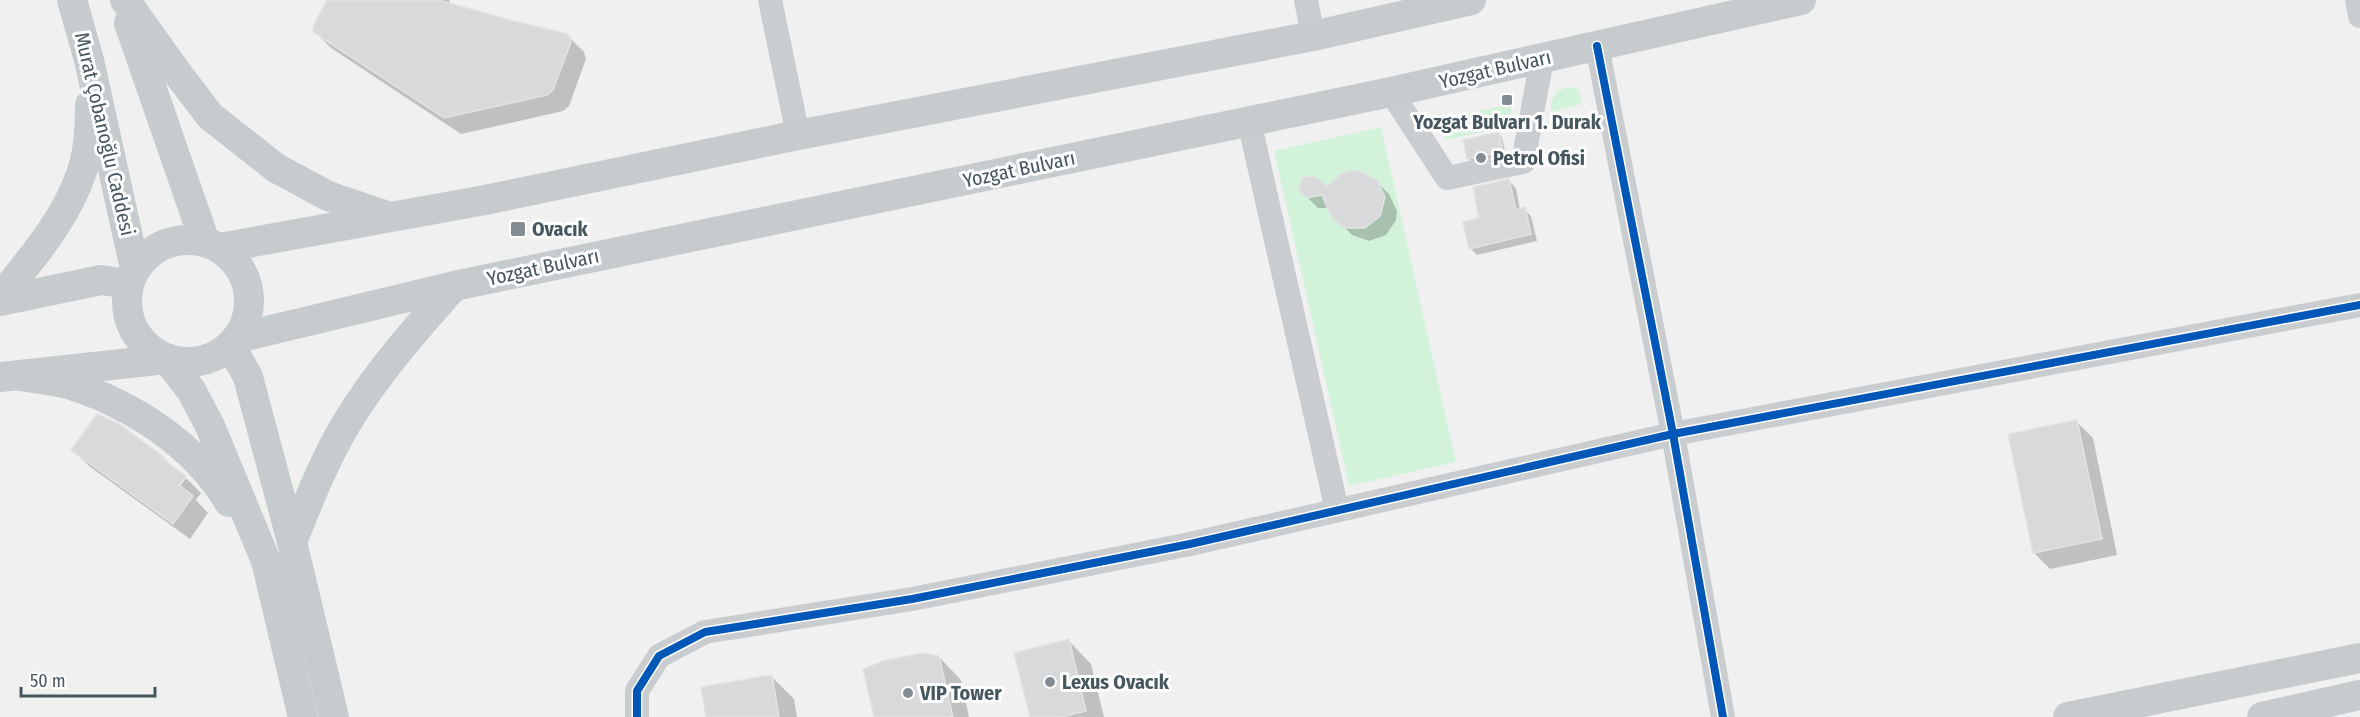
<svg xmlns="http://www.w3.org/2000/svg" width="2360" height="717" font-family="'Fira Sans Condensed',sans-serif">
<rect width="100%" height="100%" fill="#f1f0f0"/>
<g fill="#d3f2da">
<path d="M1569,87L1579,89L1582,104L1551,112V103L1556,91Z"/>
<path d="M1512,104L1509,126L1446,140L1436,120Z"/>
<path d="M1381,127L1456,462L1349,486L1274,151Z"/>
</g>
<g fill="#0003">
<path d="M328,0H449L452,6L567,35L584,52L586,59L569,106L563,111L461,134L331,48L314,31Z"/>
<path d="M1499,134L1502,138L1506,155L1472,162L1468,158Z"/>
<path d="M1376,181L1389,194L1397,211L1396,220L1386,235L1369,241L1352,235L1332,215L1329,208H1318L1305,195L1327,188Z"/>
<path d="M1509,181L1516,188L1520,210L1524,209L1531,216L1537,241L1477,255L1471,249L1481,219Z"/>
<path d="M2077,422L2093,438L2117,555L2050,569L2034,553Z"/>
<path d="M73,450L163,458L186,478H183L174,491L176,492L186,478L201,493L196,500L208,513L190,539L89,466Z"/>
<path d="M1069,641L1091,664L1104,717H1032Z"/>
<path d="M939,657L961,680L969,717H876Z"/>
<path d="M771,676L794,699L797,717H708Z"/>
</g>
<g fill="#d8d9da" stroke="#e2e2e3" stroke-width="1.5">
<path d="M327,0H439L513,21L568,34L571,42L553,90L547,95L444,118L313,32V27Z"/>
<path d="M1499,132L1503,152L1467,159L1463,140Z"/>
<path d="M1350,171H1360L1377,180L1385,197L1380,216L1365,228H1346L1338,223L1331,216L1322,195L1307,198L1299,190L1300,183L1304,177H1315L1327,186L1341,174Z"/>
<path d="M1509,179L1516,210L1525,207L1531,234L1469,249L1463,222L1479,218L1473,187Z"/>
<path d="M97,414L119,424L164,457L162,459L186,476L179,485L193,496L173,524L71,450Z"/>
<path d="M2077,420L2102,539L2033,553L2008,434Z"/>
<path d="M1069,639L1086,711L1061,717H1030L1014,653Z"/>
<path d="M922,653L939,656L953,717H874L863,669L883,661Z"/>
<path d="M772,675L779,717H706L701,687Z"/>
</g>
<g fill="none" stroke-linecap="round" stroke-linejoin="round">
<g stroke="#cacdd0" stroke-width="24">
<path d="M770,0L798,135"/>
<path d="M1306,0L1313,36"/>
<path d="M2357,0L2360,16"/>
<path d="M1597,46L1673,434L1723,717"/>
<path d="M1391,92L1447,178L1523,162L1542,59"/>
<path d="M1249,121L1337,510"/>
<path d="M637,717V691L659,656L705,632L912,599L1190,544L1673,434L2360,305"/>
</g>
<g stroke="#c6cbce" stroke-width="30">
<path d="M72,0L89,60L135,269"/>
<path d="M125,0L175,70L210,116L276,168L328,196L387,216"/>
<path d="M129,23L205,242"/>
<circle cx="188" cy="301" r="61"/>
<path d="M220,248L485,200L798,135L1313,36L1471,0"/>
<path d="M0,298C30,260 65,221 81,174C89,153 90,128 90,105"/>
<path d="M0,301L101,280L129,284"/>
<path d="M238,338L454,286L1391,92L1801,0"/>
<path d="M231,346L248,377L292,542L334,717"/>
<path d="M167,359L191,390L210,426L266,561L303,717"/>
<path d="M21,376C37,379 55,380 71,385C133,405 195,445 229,502"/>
<path d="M0,377L167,359"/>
<path d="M292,542C308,502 324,461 346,424C376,374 415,330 454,286"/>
<path d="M2068,717L2360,658"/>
<path d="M2262,717L2360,695"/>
</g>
<defs>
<g id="cycleway">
<path d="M1597,46L1673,434L1723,717"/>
<path d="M637,717V691L659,656L705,632L912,599L1190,544L1673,434L2360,305"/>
</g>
</defs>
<use href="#cycleway" stroke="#fff" stroke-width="11"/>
<use href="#cycleway" stroke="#0057b8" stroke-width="8"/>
</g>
<g fill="#828c92" stroke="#fff" stroke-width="2">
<rect x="1501" y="94" width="12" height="12" rx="3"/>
<circle cx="1481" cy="158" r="6"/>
<rect x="510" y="221" width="16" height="16" rx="3"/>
<circle cx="1050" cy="682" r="6"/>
<circle cx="908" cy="693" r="6"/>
</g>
<g text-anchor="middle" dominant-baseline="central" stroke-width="6" stroke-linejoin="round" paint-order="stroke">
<g font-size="20" fill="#46565f" stroke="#fff">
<text transform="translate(1495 69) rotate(-13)">Yozgat Bulvarı</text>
<text transform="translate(105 134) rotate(77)">Murat Çobanoğlu Caddesi</text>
<text transform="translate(1019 169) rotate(-12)">Yozgat Bulvarı</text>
<text transform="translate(543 267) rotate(-12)">Yozgat Bulvarı</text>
</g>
<g font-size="20" font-weight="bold" fill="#46565f" stroke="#fff" text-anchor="start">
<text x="1507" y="122" text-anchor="middle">Yozgat Bulvarı 1. Durak</text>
<text x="1493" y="158">Petrol Ofisi</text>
<text x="532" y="229">Ovacık</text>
<text x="1062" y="682">Lexus Ovacık</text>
<text x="920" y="693">VIP Tower</text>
</g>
</g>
<path d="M21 687v9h134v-9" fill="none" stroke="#46565f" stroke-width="3"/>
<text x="30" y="687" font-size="18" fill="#46565f" stroke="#ffffff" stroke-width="4.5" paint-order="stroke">50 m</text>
</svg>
